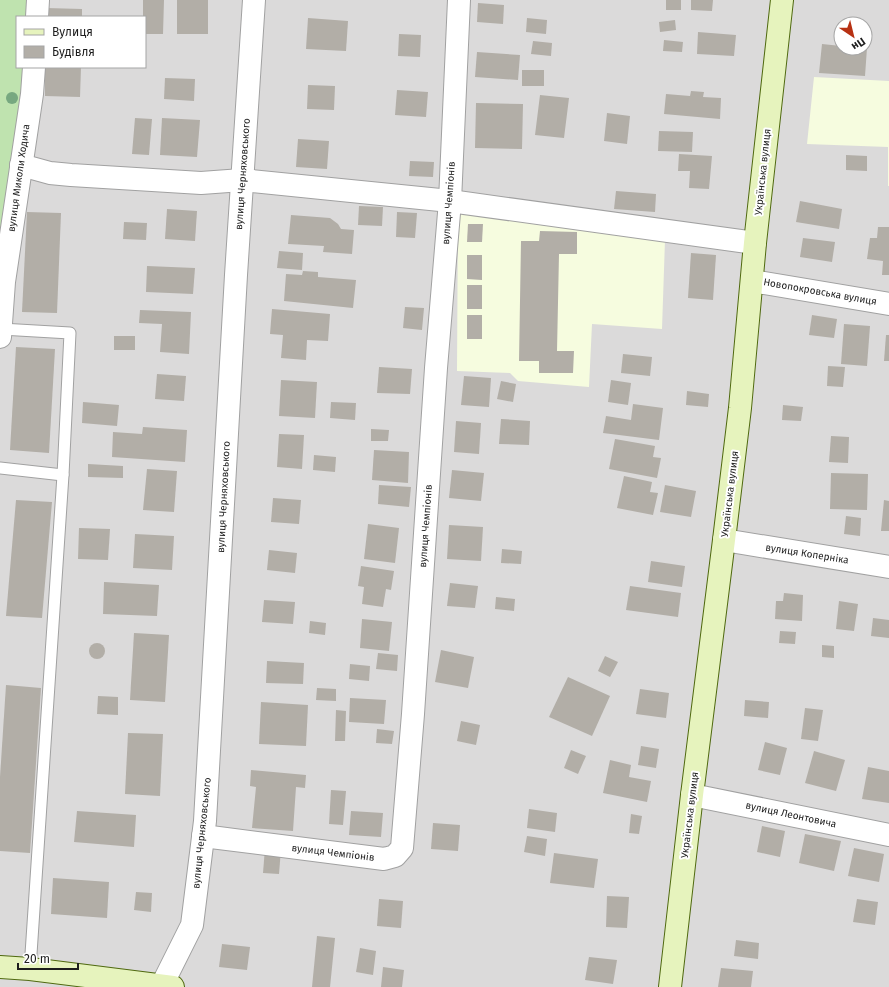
<svg xmlns="http://www.w3.org/2000/svg" width="889" height="987" font-family="'Fira Sans',sans-serif">
<rect width="100%" height="100%" fill="#edece4"/>
<path fill="#dbdada" fill-rule="evenodd" d="M38,0H889V987H0V337L34,67H145V17H37ZM841,24H865V48H841Z"/>
<g fill="#f6fcdf">
<path d="M814,77L889,81V186H888V147L807,144Z"/>
<path d="M458,213L665,240L662,329L592,324L589,387L518,381L510,373L457,371Z"/>
</g>
<path fill="#bfe3af" d="M0,0H38L37,17H17V67H34L0,337Z"/>
<g fill="#b2aea7">
<path d="M143,0H164L163,34H145V17H143Z"/>
<rect x="177" y="0" width="31" height="34"/>
<rect x="666" y="0" width="15" height="10"/>
<path d="M691,0H713L712,11L691,10Z"/>
<path d="M478,3L504,5L503,24L477,22Z"/>
<path d="M46,8L82,9V17H46Z"/>
<path d="M308,18L348,21L346,51L306,49Z"/>
<path d="M527,18L547,20L546,34L526,32Z"/>
<path d="M675,20L676,30L660,32L659,22Z"/>
<path d="M698,32L736,35L734,56L697,54Z"/>
<path d="M399,34L421,35L420,57L398,56Z"/>
<path d="M664,40L683,42L682,52L663,51Z"/>
<path d="M533,41L552,43L551,56L531,54Z"/>
<path d="M822,44L841,46V48H867L865,76L819,73Z"/>
<path d="M477,52L520,55L518,80L475,77Z"/>
<path d="M45,67H81L80,97L45,96Z"/>
<rect x="522" y="70" width="22" height="16"/>
<path d="M165,78L195,79L194,101L164,99Z"/>
<path d="M308,85L335,86L334,110L307,109Z"/>
<path d="M397,90L428,92L426,117L395,115Z"/>
<path d="M691,91L704,92L703,97L721,98L720,119L664,114L666,94L690,96Z"/>
<path d="M540,95L569,98L564,138L535,135Z"/>
<path d="M476,103L523,104L522,149L475,148Z"/>
<path d="M607,113L630,116L627,144L604,141Z"/>
<path d="M135,118L152,119L149,155L132,154Z"/>
<path d="M162,118L200,120L197,157L160,155Z"/>
<path d="M659,131L693,132L692,152L658,151Z"/>
<path d="M298,139L329,141L327,169L296,167Z"/>
<path d="M679,154L712,156L709,189L689,188L690,171H678Z"/>
<path d="M846,155L867,156V171L846,170Z"/>
<path d="M410,161L434,162L433,177L409,176Z"/>
<path d="M616,191L656,194L655,212L614,209Z"/>
<path d="M800,201L842,209L839,229L796,222Z"/>
<path d="M359,206L383,207L382,226L358,225Z"/>
<path d="M167,209L197,211L195,241L165,239Z"/>
<path d="M27,212L61,213L57,313L22,312Z"/>
<path d="M397,212L417,213L415,238L396,237Z"/>
<path d="M291,215L330,218L338,224L341,229L354,230L352,254L323,252L324,246L288,244Z"/>
<path d="M124,222L147,223L146,240L123,239Z"/>
<path d="M468,224H483L482,242H467Z"/>
<path d="M878,227H889V275H882L883,261L867,259L870,238H877Z"/>
<path d="M540,231L577,232V254H559L557,351H574L573,373H539V361H519L521,241H539Z"/>
<path d="M803,238L835,242L832,262L800,257Z"/>
<path d="M279,251L303,253L302,270L277,268Z"/>
<path d="M691,253L716,255L713,300L688,298Z"/>
<path d="M467,255H482V280L467,279Z"/>
<path d="M147,266L195,268L193,294L146,292Z"/>
<path d="M303,271L318,272V277L356,280L353,308L284,301L286,274L302,275Z"/>
<rect x="467" y="285" width="15" height="24"/>
<path d="M405,307L424,308L422,330L403,328Z"/>
<path d="M272,309L330,314L328,341L307,340L306,360L281,358L283,335L270,334Z"/>
<path d="M140,310L191,312L189,354L160,352L162,324L139,323Z"/>
<rect x="467" y="315" width="15" height="24"/>
<path d="M812,315L837,319L834,338L809,335Z"/>
<path d="M844,324L870,326L867,366L841,364Z"/>
<path d="M886,335H889V361H884Z"/>
<rect x="114" y="336" width="21" height="14"/>
<path d="M16,347L55,349L49,453L10,450Z"/>
<path d="M623,354L652,357L650,376L621,373Z"/>
<path d="M828,366L845,367L843,387L827,386Z"/>
<path d="M379,367L412,369L410,394L377,393Z"/>
<path d="M157,374L186,376L184,401L155,399Z"/>
<path d="M464,376L491,378L489,407L461,405Z"/>
<path d="M281,380L317,382L315,418L279,416Z"/>
<path d="M611,380L631,383L628,405L608,402Z"/>
<path d="M501,381L516,384L513,402L497,399Z"/>
<path d="M687,391L709,394L708,407L686,405Z"/>
<path d="M83,402L119,405L117,426L82,423Z"/>
<path d="M331,402L356,403L355,420L330,418Z"/>
<path d="M633,404L663,408L659,440L603,433L606,416L631,420Z"/>
<path d="M783,405L803,407L801,421L782,420Z"/>
<path d="M501,419L530,421L529,445L499,444Z"/>
<path d="M456,421L481,423L479,454L454,452Z"/>
<path d="M143,427L187,430L185,462L112,457L113,432L142,434Z"/>
<path d="M371,429L389,430L388,441H371Z"/>
<path d="M279,434L304,435L302,469L277,467Z"/>
<path d="M831,436L849,437L848,463L829,462Z"/>
<path d="M615,439L655,446L653,457L661,458L657,478L609,469Z"/>
<path d="M374,450L409,452L408,483L372,480Z"/>
<path d="M314,455L336,457L335,472L313,470Z"/>
<path d="M88,464L123,466V478L88,477Z"/>
<path d="M147,469L177,471L174,512L143,510Z"/>
<path d="M452,470L484,473L481,501L449,498Z"/>
<path d="M831,473L868,474L867,510L830,509Z"/>
<path d="M624,476L652,482L650,492L658,493L653,515L617,508Z"/>
<path d="M379,485L411,487L409,507L378,504Z"/>
<path d="M665,485L696,491L691,517L660,512Z"/>
<path d="M273,498L301,500L299,524L271,522Z"/>
<path d="M16,500L52,502L42,618L6,616Z"/>
<path d="M884,500L889,501V531H881Z"/>
<path d="M846,516L861,518L860,536L844,534Z"/>
<path d="M368,524L399,528L395,563L364,559Z"/>
<path d="M449,525L483,527L481,561L447,559Z"/>
<path d="M79,528L110,529L108,560L78,559Z"/>
<path d="M135,534L174,536L172,570L133,568Z"/>
<path d="M502,549L522,551L521,564L501,563Z"/>
<path d="M269,550L297,553L295,573L267,570Z"/>
<path d="M651,561L685,566L682,587L648,582Z"/>
<path d="M361,566L394,571L391,590L386,589L383,607L362,604L364,587L358,586Z"/>
<path d="M104,582L159,585L157,616L103,614Z"/>
<path d="M450,583L478,586L475,608L447,606Z"/>
<path d="M630,586L681,593L678,617L626,610Z"/>
<path d="M784,593L803,595L802,621L775,619L776,601H783Z"/>
<path d="M496,597L515,599L514,611L495,609Z"/>
<path d="M264,600L295,602L293,624L262,622Z"/>
<path d="M839,601L858,604L854,631L836,629Z"/>
<path d="M873,618L889,620V638L871,636Z"/>
<path d="M362,619L392,622L389,651L360,648Z"/>
<path d="M310,621L326,623L325,635L309,633Z"/>
<path d="M780,631L796,632L795,644L779,643Z"/>
<path d="M134,633L169,635L165,702L130,700Z"/>
<circle cx="97" cy="651" r="8"/>
<path d="M822,645L834,646V658L822,657Z"/>
<path d="M441,650L474,657L468,688L435,682Z"/>
<path d="M378,653L398,655L397,671L376,669Z"/>
<path d="M605,656L618,662L610,677L598,671Z"/>
<path d="M267,661L304,663L303,684L266,683Z"/>
<path d="M350,664L370,666L369,681L349,679Z"/>
<path d="M568,677L610,696L592,736L549,717Z"/>
<path d="M6,685L41,688L30,853L0,851V777Z"/>
<path d="M317,688L336,689V701L316,700Z"/>
<path d="M640,689L669,693L666,718L636,714Z"/>
<path d="M98,696L118,697V715L97,714Z"/>
<path d="M350,698L386,700L384,724L349,722Z"/>
<path d="M745,700L769,702L768,718L744,716Z"/>
<path d="M261,702L308,705L306,746L259,744Z"/>
<path d="M805,708L823,710L818,741L801,739Z"/>
<path d="M336,710L346,711L345,741H335Z"/>
<path d="M461,721L480,725L476,745L457,741Z"/>
<path d="M377,729L394,731L392,744L376,743Z"/>
<path d="M128,733L163,734L160,796L125,794Z"/>
<path d="M765,742L787,748L780,775L758,770Z"/>
<path d="M641,746L659,749L656,768L638,765Z"/>
<path d="M571,750L586,756L578,774L564,768Z"/>
<path d="M814,751L845,760L836,791L805,783Z"/>
<path d="M610,760L631,765L629,777L651,781L647,802L603,793Z"/>
<path d="M868,767L889,771V803L862,799Z"/>
<path d="M251,770L306,775L305,788L296,787L293,831L252,828L256,787L250,786Z"/>
<path d="M331,790L346,791L343,825L329,824Z"/>
<path d="M529,809L557,813L555,832L527,828Z"/>
<path d="M77,811L136,815L134,847L74,842Z"/>
<path d="M351,811L383,813L381,837L349,835Z"/>
<path d="M631,814L642,816L639,834L629,833Z"/>
<path d="M433,823L460,825L458,851L431,849Z"/>
<path d="M762,826L785,831L780,857L757,852Z"/>
<path d="M805,834L841,841L834,871L799,863Z"/>
<path d="M527,836L547,839L545,856L524,852Z"/>
<path d="M265,848L281,849L279,874L263,873Z"/>
<path d="M854,848L884,854L879,882L848,876Z"/>
<path d="M554,853L598,859L594,888L550,883Z"/>
<path d="M53,878L109,882L107,918L51,914Z"/>
<path d="M136,892L152,893L151,912L134,910Z"/>
<path d="M607,896L629,897L627,928L606,927Z"/>
<path d="M379,899L403,901L401,928L377,926Z"/>
<path d="M857,899L878,902L875,925L853,922Z"/>
<path d="M317,936L335,938L330,987H312Z"/>
<path d="M736,940L759,943L758,959L734,956Z"/>
<path d="M222,944L250,947L247,970L219,967Z"/>
<path d="M360,948L376,951L373,975L356,972Z"/>
<path d="M589,957L617,960L613,984L585,980Z"/>
<path d="M383,967L404,970L402,987H381Z"/>
<path d="M721,968L753,971L751,987H718Z"/>
</g>
<g fill="none" stroke-linecap="round" stroke-linejoin="round">
<defs>
<g id="service">
<path d="M1,329L70,333L63,475L30,969"/>
<path d="M0,468L63,475"/>
</g>
<g id="minor">
<path d="M37,17L38,0"/>
<path d="M21,165L50,173L71,175L201,183L242,180L450,201L755,243"/>
<path d="M752,281L889,304"/>
<path d="M0,337L4,282L32,94L34,67"/>
<path d="M724,540L889,567"/>
<path d="M692,795L889,835"/>
<path d="M203,836L384,859L395,856L402,848L413,714L436,368L450,201L459,0"/>
<path d="M161,987L192,925L205,821L236,275L254,0"/>
</g>
<g id="secondary">
<path d="M0,967L30,969L173,987"/>
<path d="M670,987L692,795L724,540L740,408L755,243L782,0"/>
</g>
</defs>
<use href="#service" stroke="#a1a1a1" stroke-width="13"/>
<use href="#minor" stroke="#a1a1a1" stroke-width="24"/>
<use href="#secondary" stroke="#4f690f" stroke-width="24"/>
<use href="#service" stroke="#fff" stroke-width="11"/>
<use href="#minor" stroke="#fff" stroke-width="22"/>
<use href="#secondary" stroke="#e6f3bd" stroke-width="22"/>
</g>
<circle fill="#77a880" cx="12" cy="98" r="6"/>
<g text-anchor="middle" dominant-baseline="central" stroke-width="4" stroke-linejoin="round" paint-order="stroke">
<g font-size="10" fill="#1d1d1d" stroke="#fff">
<text transform="translate(763 172) rotate(-84)">Українська вулиця</text>
<text transform="translate(243 174) rotate(-86)">вулиця Черняховського</text>
<text transform="translate(19 178) rotate(-82)">вулиця Миколи Ходича</text>
<text transform="translate(449 203) rotate(-86)">вулиця Чемпіонів</text>
<text transform="translate(820 292) rotate(10)">Новопокровська вулиця</text>
<text transform="translate(730 494) rotate(-83)">Українська вулиця</text>
<text transform="translate(224 497) rotate(-87)">вулиця Черняховського</text>
<text transform="translate(426 526) rotate(-86)">вулиця Чемпіонів</text>
<text transform="translate(807 554) rotate(9)">вулиця Коперніка</text>
<text transform="translate(690 815) rotate(-83)">Українська вулиця</text>
<text transform="translate(791 815) rotate(12)">вулиця Леонтовича</text>
<text transform="translate(202 833) rotate(-84)">вулиця Черняховського</text>
<text transform="translate(333 853) rotate(7)">вулиця Чемпіонів</text>
</g>
</g>
<rect x="16" y="16" width="130" height="52" fill="#ffffff" stroke="#a5a5a5"/>
<rect x="24" y="29" width="20" height="6" fill="#e6f3bd" stroke="#a5a5a5"/>
<text x="52" y="36" font-size="12" fill="#1d1d1d">Вулиця</text>
<rect x="24" y="46" width="20" height="12" fill="#b2aea7" stroke="#a5a5a5"/>
<text x="52" y="56" font-size="12" fill="#1d1d1d">Будівля</text>
<g transform="translate(853 36) rotate(145)"><circle r="19" fill="#ffffff" stroke="#a5a5a5"/>
<path d="M0-3L7 15L0 10L-7 15Z" fill="#b73113"/>
<text y="-6" font-size="11" font-weight="bold" text-anchor="middle" fill="#1d1d1d">Пн</text>
</g>
<path d="M18 963v6h60v-6" fill="none" stroke="#1d1d1d" stroke-width="2"/>
<text x="24" y="963" font-size="12" fill="#1d1d1d" stroke="#ffffff" stroke-width="3" paint-order="stroke">20 m</text>
</svg>
